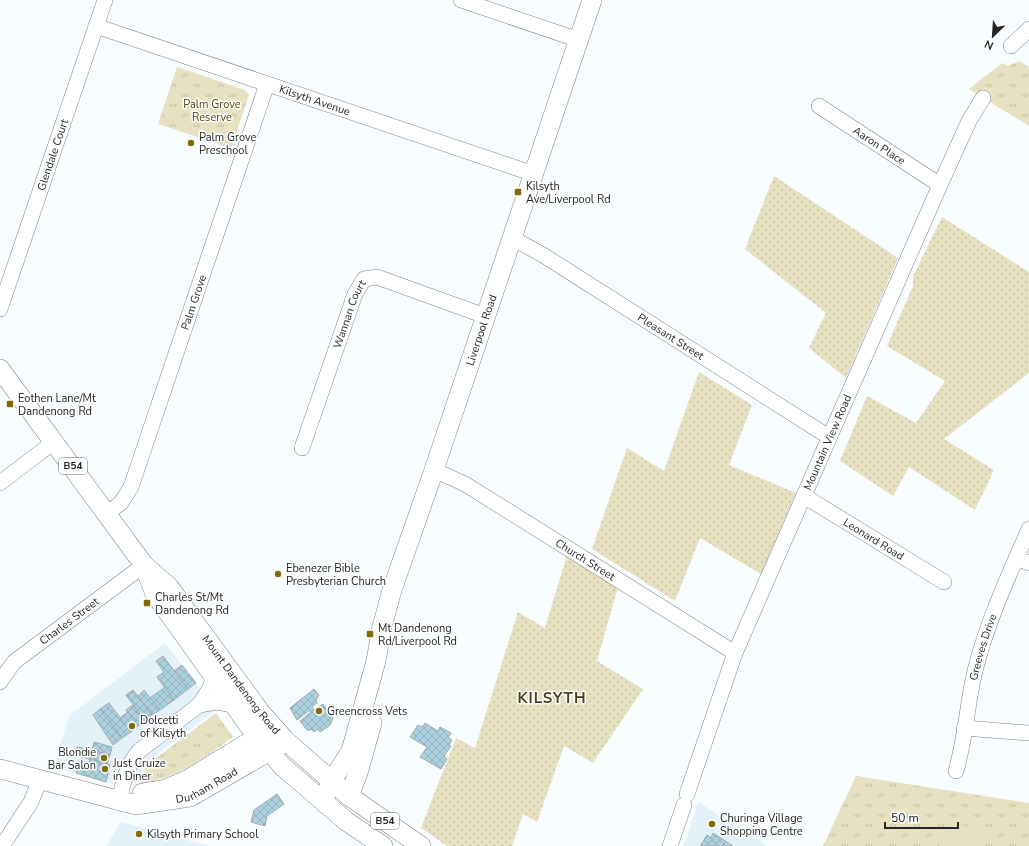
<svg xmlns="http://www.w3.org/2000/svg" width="1029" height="846" font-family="'Nunito Sans',sans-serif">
<defs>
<pattern id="grass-dots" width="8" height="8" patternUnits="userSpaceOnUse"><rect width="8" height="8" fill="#e7e0c1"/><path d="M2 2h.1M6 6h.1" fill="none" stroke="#c6c0a6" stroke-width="1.8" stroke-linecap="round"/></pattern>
<pattern id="park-tufts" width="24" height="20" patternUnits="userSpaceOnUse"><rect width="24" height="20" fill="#e7e0c1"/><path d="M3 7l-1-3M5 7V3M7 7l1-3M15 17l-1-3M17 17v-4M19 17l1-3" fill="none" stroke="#c6c0a6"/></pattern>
<pattern id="building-cross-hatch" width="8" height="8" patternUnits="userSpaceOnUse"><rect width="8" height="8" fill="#abd1e1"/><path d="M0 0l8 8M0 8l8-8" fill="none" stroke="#93b3c1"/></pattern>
</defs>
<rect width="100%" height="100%" fill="#f7fcff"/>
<g fill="#e3f1f8">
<path d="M165,643L216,710L145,763L136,783L117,785L54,767L69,716Z"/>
<path d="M698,802L768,846H684Z"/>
<path d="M121,822L209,846H106Z"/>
</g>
<g fill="url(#grass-dots)">
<path d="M774,176L898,258L846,378L809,348L826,313L745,249Z"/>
<path d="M942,217L1029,272V373L944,439L994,470L975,510L909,467L893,496L840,461L867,396L916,423L945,381L887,346L913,286V276Z"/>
<path d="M699,372L752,405L729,465L796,493L761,574L700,538L675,601L592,549L627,448L664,471Z"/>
<path d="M567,555L618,587L597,661L643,689L593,763L564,746L537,822L523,814L512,846H447L421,828L456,738L475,748L518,612L545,628Z"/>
</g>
<g fill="url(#park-tufts)">
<path d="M1019,61L1029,67V126L969,89L1002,63L1008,66Z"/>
<path d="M177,67L245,90L249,95L231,148L158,124Z"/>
<path d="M216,713L233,737C202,760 178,777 140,784L147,765Z"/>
<path d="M856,776L1029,803V846H823Z"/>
</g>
<g fill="#e7e0c1">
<path d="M951,819L965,826L956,846H939Z"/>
<path d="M969,827L983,834L978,846H961Z"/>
</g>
<g fill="url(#building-cross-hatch)" stroke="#a3a9ac">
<path d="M163,656L188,689L174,700L157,677L164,672L156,661Z"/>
<path d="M182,665L196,683L188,689L174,671Z"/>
<path d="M165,687L174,700L160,710L150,698Z"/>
<path d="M314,689L319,695L316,700L317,703L312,707L314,710L323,704L333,718L330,725L320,732L318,729L314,732L311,729L308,731L300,721L311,712L310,710L297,720L290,708Z"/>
<path d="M133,690L152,715L145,721L126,695Z"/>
<path d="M144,690L160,710L152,715L138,696Z"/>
<path d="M109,703L131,732L122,738L100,709Z"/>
<path d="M133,705L145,721L138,726L126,710Z"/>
<path d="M100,709L122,738L113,745L93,715Z"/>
<path d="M128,712L138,726L131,732L120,718Z"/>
<path d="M425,723L438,731L440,727L451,733L448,737L452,740L449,745L451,746L444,756L447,759L441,769L420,757L427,747L410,737L418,725L422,727Z"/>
<path d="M94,742L112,747L110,755L92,750Z"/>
<path d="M77,747L110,755L107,764L75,755Z"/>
<path d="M90,759L110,765L106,782L76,773L79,763L88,766Z"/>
<path d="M277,794L284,804L267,816L265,826L251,822L254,810Z"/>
<path d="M713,833L733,846H700L707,835L711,838Z"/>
</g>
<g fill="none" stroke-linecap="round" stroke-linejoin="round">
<defs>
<g id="minor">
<path d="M461,0L579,40"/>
<path id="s1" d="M96,26L534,174"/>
<path d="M1011,46L1029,29"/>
<path id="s2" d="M819,106L940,185"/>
<path id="s3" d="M512,238L543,255L829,437"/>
<path id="s4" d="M0,309L105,0"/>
<path id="s5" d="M302,448L355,294L364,279L377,277L485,316"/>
<path id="s6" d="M434,470L465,484L735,653"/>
<path d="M0,483L55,441"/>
<path id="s7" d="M804,496L944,582"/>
<path id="s8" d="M107,513L121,503L131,487L267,84"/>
<path d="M1016,558L1029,563"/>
<path id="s9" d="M0,682L14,662L144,565"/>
<path d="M199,705L216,702L234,705"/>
<path d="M964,728L1029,733"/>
<path id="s10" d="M956,771C965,740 967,707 974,675C986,624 1008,577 1029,529"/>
<path id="s11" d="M687,794L735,653L940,185L969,121L983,98"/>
<path d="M120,800C122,783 127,765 139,751L199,705L210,688L214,675"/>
<path d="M2,846L31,802L40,779"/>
<path d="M670,846L684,805"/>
</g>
<g id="major">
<path id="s12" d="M0,369L144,565L169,587L261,713L286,741L349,796L421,846"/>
<path d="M145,568L155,594L249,726L282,766L346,821L383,846"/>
<path id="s13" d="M0,769L136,805L190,797L280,745"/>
<path d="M142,793L166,789L187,780L269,730"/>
<path d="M349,796L358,773L372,723"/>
<path id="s14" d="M325,804L326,794L331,782L351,751L376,661L382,627L392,590L434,470L592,0"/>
</g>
</defs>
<use href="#minor" stroke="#7c8285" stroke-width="16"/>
<use href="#major" stroke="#7c8285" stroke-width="20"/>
<use href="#minor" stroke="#fff" stroke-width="15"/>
<use href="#major" stroke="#fff" stroke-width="19"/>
</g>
<g fill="#7e6c05" stroke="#fff" stroke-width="1.5">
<circle cx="191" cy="143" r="4"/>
<rect x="514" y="188" width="8" height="8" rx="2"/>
<rect x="6" y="400" width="8" height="8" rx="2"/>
<circle cx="278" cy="574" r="4"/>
<rect x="143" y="599" width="8" height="8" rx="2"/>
<rect x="366" y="630" width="8" height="8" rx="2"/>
<circle cx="319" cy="711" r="4"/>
<circle cx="132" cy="726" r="4"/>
<circle cx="104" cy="758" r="4"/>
<circle cx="105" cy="769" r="4"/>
<circle cx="712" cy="824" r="4"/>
<circle cx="139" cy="834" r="4"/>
</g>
<g text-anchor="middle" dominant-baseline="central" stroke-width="3" stroke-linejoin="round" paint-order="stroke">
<g fill="#fff" stroke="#656667" stroke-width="1">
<rect x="59" y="458" width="28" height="16" rx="3"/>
<rect x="371" y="813" width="28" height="16" rx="3"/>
</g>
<g font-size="10" font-weight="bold" fill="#232526">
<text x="73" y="466">B54</text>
<text x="385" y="821">B54</text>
</g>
<g font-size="11" fill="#232526" stroke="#fff">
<text stroke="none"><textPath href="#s1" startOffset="231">Kilsyth Avenue</textPath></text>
<text stroke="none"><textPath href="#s2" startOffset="72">Aaron Place</textPath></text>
<text stroke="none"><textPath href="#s4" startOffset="163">Glendale Court</textPath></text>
<text stroke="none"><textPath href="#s8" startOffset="231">Palm Grove</textPath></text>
<text stroke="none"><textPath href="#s5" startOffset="142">Wannan Court</textPath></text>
<text stroke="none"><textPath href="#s14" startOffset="501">Liverpool Road</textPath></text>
<text stroke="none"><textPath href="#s3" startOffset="187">Pleasant Street</textPath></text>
<text stroke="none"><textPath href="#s11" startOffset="379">Mountain View Road</textPath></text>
<text stroke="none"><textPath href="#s7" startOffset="82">Leonard Road</textPath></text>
<text stroke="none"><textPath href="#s6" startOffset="176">Church Street</textPath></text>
<text stroke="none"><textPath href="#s9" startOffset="93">Charles Street</textPath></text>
<text stroke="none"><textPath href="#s10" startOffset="127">Greeves Drive</textPath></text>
<text stroke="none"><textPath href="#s12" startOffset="398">Mount Dandenong Road</textPath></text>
<text stroke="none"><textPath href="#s13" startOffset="215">Durham Road</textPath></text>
</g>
<g font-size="11" fill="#53470c" stroke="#fff">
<text x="212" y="104">Palm Grove<tspan x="212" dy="13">Reserve</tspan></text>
</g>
<g font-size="11" fill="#232526" stroke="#fff" text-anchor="start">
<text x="199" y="137">Palm Grove<tspan x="199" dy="13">Preschool</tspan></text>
<text x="526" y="186">Kilsyth<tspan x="526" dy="13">Ave/Liverpool Rd</tspan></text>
<text x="18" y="398">Eothen Lane/Mt<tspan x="18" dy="13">Dandenong Rd</tspan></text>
<text x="286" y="568">Ebenezer Bible<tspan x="286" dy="13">Presbyterian Church</tspan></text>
<text x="155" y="597">Charles St/Mt<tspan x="155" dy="13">Dandenong Rd</tspan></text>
<text x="378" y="628">Mt Dandenong<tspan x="378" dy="13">Rd/Liverpool Rd</tspan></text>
<text x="327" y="711">Greencross Vets</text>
<text x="140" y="720">Dolcetti<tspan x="140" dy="13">of Kilsyth</tspan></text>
<text x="96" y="752" text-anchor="end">Blondie<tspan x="96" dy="13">Bar Salon</tspan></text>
<text x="113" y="763">Just Cruize<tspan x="113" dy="13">in Diner</tspan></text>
<text x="720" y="818">Churinga Village<tspan x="720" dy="13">Shopping Centre</tspan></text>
<text x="147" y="834">Kilsyth Primary School</text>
</g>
<g font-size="15" font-weight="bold" letter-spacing="1" fill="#494017" stroke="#fff">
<text x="552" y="698">KILSYTH</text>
</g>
</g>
<g transform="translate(993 36) rotate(205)" stroke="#ffffff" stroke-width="3" paint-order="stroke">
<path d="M0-3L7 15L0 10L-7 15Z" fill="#232526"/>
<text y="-6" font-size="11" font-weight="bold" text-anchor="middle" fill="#232526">N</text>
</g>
<path d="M885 822v6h73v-6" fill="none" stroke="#232526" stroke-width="2"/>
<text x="891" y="822" font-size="12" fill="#232526" stroke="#ffffff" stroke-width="3" paint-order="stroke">50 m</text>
</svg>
